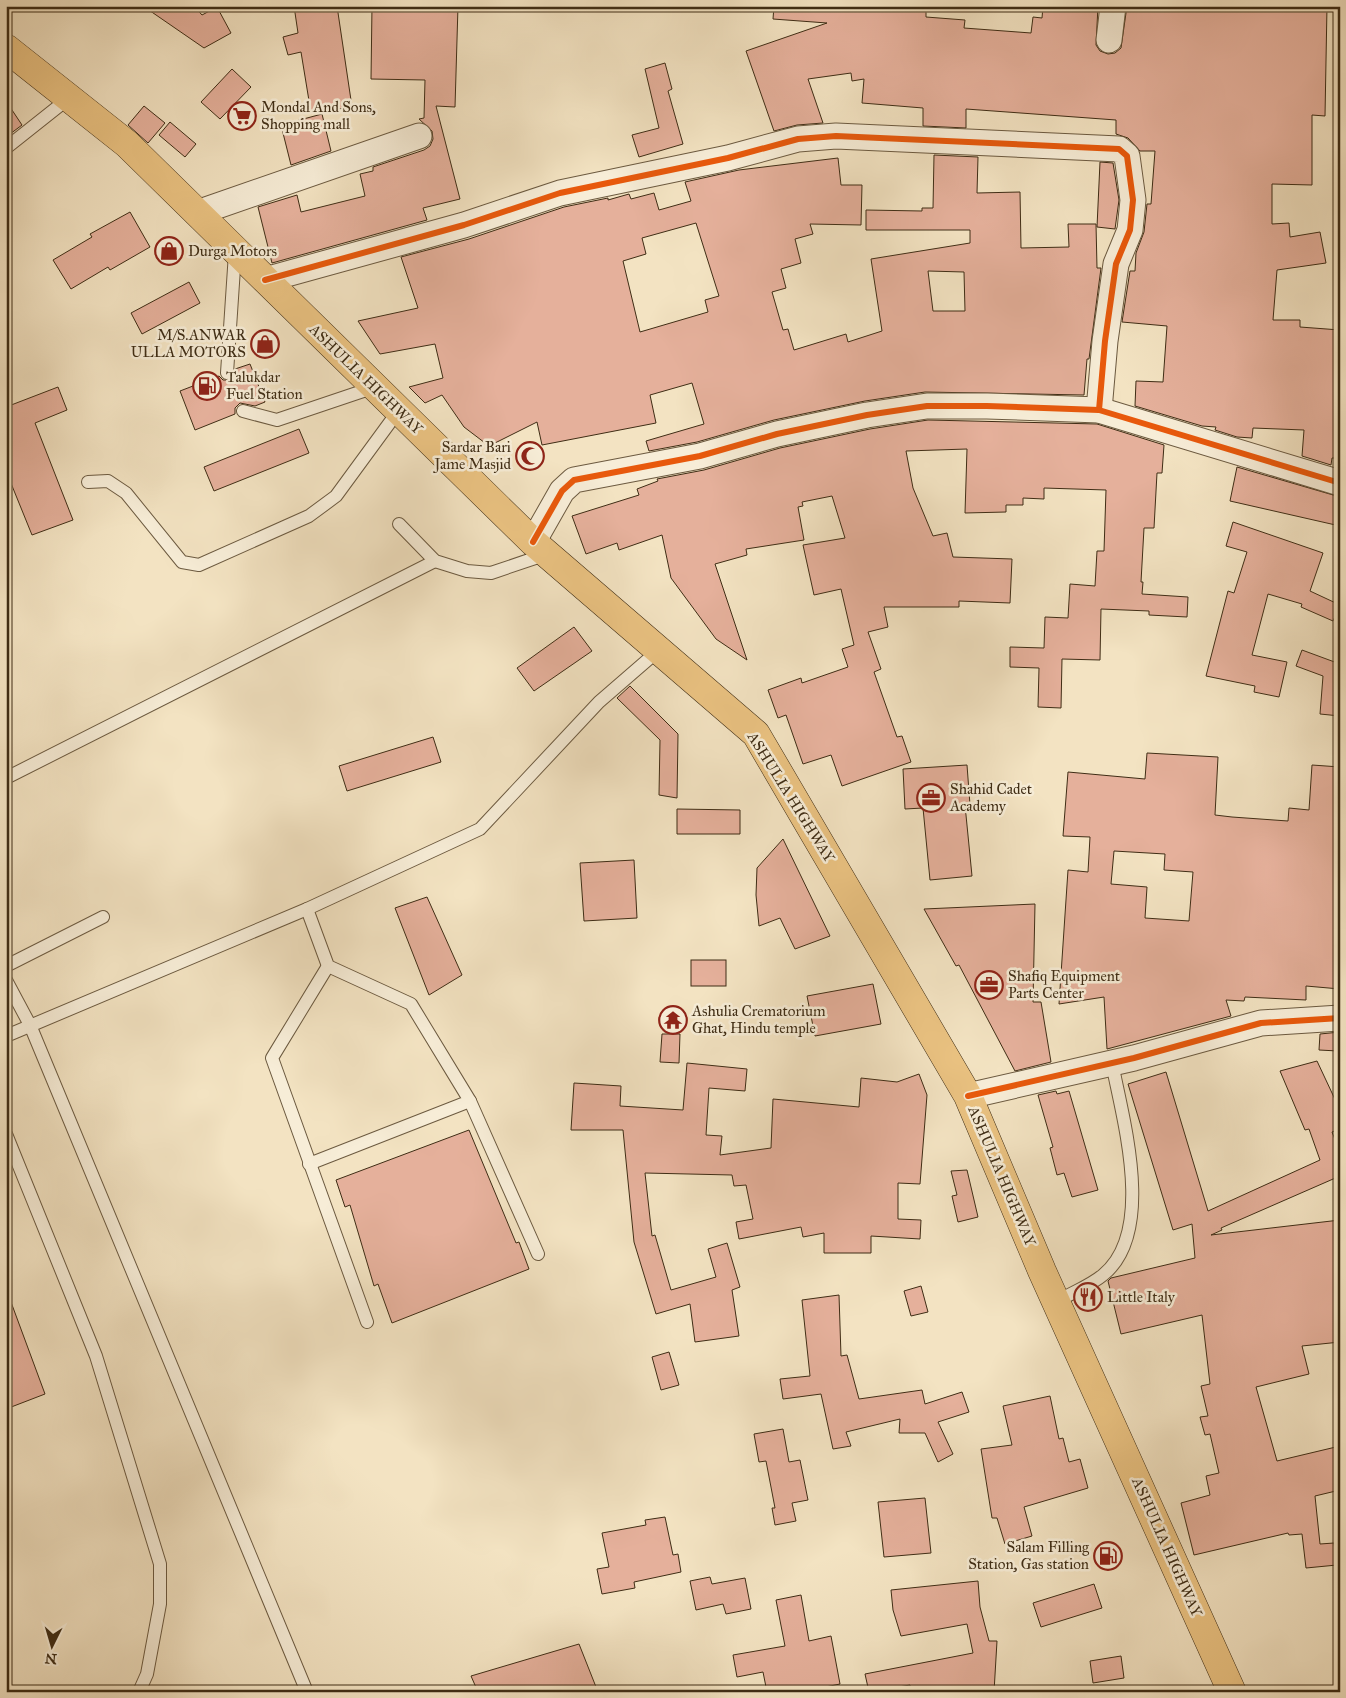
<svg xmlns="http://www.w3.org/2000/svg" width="1346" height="1698" font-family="'IM FELL Great Primer',serif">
<rect width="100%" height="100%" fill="#f3e3c2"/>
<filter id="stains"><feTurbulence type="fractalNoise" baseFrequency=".004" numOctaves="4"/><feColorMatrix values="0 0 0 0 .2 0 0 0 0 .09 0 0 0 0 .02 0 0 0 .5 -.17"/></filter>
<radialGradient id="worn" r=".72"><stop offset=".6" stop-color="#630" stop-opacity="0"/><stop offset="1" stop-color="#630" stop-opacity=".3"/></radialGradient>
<g fill="#e5b09b" stroke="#3f2d15" fill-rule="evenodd">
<path d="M143,6H194L202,15L217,7L231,33L204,48Z"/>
<path d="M294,6H337L352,107L311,113L301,52L288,55L283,37L298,33Z"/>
<path d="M372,6H458L455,107L436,106L460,199L423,208L427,220L272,263L258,207L297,195L301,212L365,196L360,174L373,171V167L424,150L430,146L433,139L432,131L419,119L424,118L425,80L371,79Z"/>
<path d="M774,6H926V17L965,20L964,28L1031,33L1033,17L1042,18L1043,6H1098L1096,45L1100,51L1108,54L1115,53L1121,48L1127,6H1327L1325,116L1312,115V185L1272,184V224L1289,223L1290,237L1320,232L1326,263L1277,270L1273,320H1300V327L1340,330V458H1332L1331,465L1302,456L1304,430L1253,428L1252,438L1237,437L1215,430L1216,427L1202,426L1135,406L1136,381L1163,382L1167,326L1122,322L1130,271H1135L1136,253L1144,232L1147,204H1151L1155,151H1140L1128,138L1116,134V120L966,109V128L923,126V108L862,103L864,79L852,81L851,73L808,79L823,123L797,125L774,131L746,51L827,23L773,19Z"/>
<path d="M665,63L672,89L668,91L683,144L639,157L632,135L659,128L645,69Z"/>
<path d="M232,69L251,87L220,119L201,102Z"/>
<path d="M6,101L22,125L6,137Z"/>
<path d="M144,106L165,123L148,143L128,125Z"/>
<path d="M322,114L331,151L291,165L281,125Z"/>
<path d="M170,122L196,144L185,157L159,135Z"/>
<path d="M934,155L978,157L977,193L1020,192L1021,248L1069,247L1068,224H1096L1097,268H1101L1089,359H1087L1084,395L925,392L865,401L774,420L697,442L649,451L646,441L704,424L692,383L650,395L656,423L542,445L537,422L489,446L464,427L442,395L425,403L409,387L443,378L435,344L380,354L358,321L418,308L401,257L469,239L564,207L608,198V200L629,194L631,199L654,193L659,210L691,201L685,182L739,170L838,158L841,185H862L861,225L810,224L813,234L795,239L801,263L781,269L786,288L772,292L783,330L788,329L794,350L846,334L848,342L882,331L871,259L970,243V230H866V210L922,211V208H933ZM696,223L719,296L705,300L708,312L640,332L623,261L646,254L642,238ZM928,271L964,272L965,311H933Z"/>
<path d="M1100,162L1113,163L1119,200L1115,229L1097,227Z"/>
<path d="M130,212L150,247L110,270L108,267L71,289L53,260L92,237L90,234Z"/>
<path d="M189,282L200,303L142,334L131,313Z"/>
<path d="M250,364L265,402L255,406L240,403L235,408V414L195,430L180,391L219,376L223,380H230L234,377L235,369Z"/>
<path d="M58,387L67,410L35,423L73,520L32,535L6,471V407Z"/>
<path d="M928,420L1097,424L1164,445L1162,473H1157L1154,528H1144L1141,582H1143L1142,594L1188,597L1187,617L1149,615V611L1101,609L1100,660L1062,659L1061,708L1038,707L1039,668L1010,667V647L1044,648L1045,617L1068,618L1070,584L1095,586L1097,551H1104L1106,490L1044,488V499L1023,498V505H1006V512L965,513L967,449L906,451L913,488L933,536L947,533L953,557L1012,559L1010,603L959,601V607H884L888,627L868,632L881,669L874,672L897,737L902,736L911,762L842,786L831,755L803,764L786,715L778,718L768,690L801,678L802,683L848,667L842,649L854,645L841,589L814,595L803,545L845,538L832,496L802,502L803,506L798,507L804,540L746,549L747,555L715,564L747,660L716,639L671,578L662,535L619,550L617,543L586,554L572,516L639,495L637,489L658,481L657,479L704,470L780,448L870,429Z"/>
<path d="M299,429L309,453L214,491L204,467Z"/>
<path d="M1237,467L1340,497V526L1230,501Z"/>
<path d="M1233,522L1323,553L1310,591L1340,605L1333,621L1301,607L1302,604L1268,594L1252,655L1287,662L1279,697L1254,692L1255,686L1206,676L1228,591L1234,593L1247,552L1226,546Z"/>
<path d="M574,627L592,651L534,691L517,668Z"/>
<path d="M1302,650L1340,664V716L1320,714L1323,676L1296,666Z"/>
<path d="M630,686L678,734L677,798L659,795L660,740L617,698Z"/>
<path d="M433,737L441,762L347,791L339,766Z"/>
<path d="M1147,753L1218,757L1215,815L1232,817L1288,821L1289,808L1309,810L1312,765L1340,767V989L1306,986V1000L1245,997L1244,1001L1226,1000L1231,1016L1107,1049L1104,997L1059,1004L1068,870L1088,872L1090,837L1063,836L1068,772L1145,779ZM1114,851L1165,854L1164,870L1193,872L1189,921L1145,918L1147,887L1111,884Z"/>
<path d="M967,765L970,805H965L972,876L930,880L923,808L905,809L903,769Z"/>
<path d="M677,809L740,810V834H677Z"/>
<path d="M783,839L830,936L795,949L780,918L759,926L756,895L757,868Z"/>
<path d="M634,860L637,918L584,921L580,863Z"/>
<path d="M427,897L462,975L429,995L395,908Z"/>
<path d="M1035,904L1033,1002H1041L1051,1062L1015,1071L959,965L956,966L924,909Z"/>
<rect x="691" y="960" width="35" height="26"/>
<path d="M873,984L881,1024L815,1036L807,996Z"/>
<path d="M1340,1032L1338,1051L1319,1050L1320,1034Z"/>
<path d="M662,1034H680L679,1063L660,1062Z"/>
<path d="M1317,1061L1340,1110V1129L1332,1132L1340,1152V1176L1221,1228L1222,1230L1211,1235L1340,1220V1342L1302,1346L1309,1374L1256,1387L1277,1461L1340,1446V1490L1315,1496L1320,1544L1334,1543L1337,1565L1306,1568L1302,1534L1289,1535L1288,1533L1194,1555L1181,1503L1210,1495L1206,1476L1219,1473L1210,1434L1205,1435L1200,1417L1208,1416L1201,1386L1210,1384L1202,1315L1121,1334L1108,1281L1111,1278L1195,1258L1192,1224L1173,1230L1128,1084L1166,1072L1208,1211L1320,1160L1309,1129L1305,1130L1280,1071Z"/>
<path d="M687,1063L747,1069L745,1091L709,1088L706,1135L722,1136L720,1155L771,1148L773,1099L859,1107L861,1078L897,1082L919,1074L927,1095L920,1184L898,1183V1219L921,1220L920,1239L871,1236V1253H824V1233L803,1237L801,1227L739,1239L736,1222L753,1219L746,1185L734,1186L732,1175L645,1173L652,1236L655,1235L671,1290L716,1277L708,1249L727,1243L740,1287L732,1290L739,1336L695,1342L690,1304L656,1314L634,1242L623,1130H571L574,1083L621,1086L620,1106L683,1110Z"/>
<path d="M1056,1091L1057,1094L1069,1091L1098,1190L1072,1197L1064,1173L1057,1175L1050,1148L1053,1147L1038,1095Z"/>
<path d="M469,1130L516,1243L519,1242L529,1269L392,1323L378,1284L374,1286L350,1205L345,1207L336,1180Z"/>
<path d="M967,1170L978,1217L958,1222L952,1196L957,1195L951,1171Z"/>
<path d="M921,1286L928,1312L911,1316L904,1291Z"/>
<path d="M8,1294L45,1394L6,1409V1295Z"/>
<path d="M839,1295L841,1356L847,1355L859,1399L922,1390L925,1404L962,1392L969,1412L938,1422L953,1454L938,1462L925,1433H899L900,1419L846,1432L851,1446L833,1449L821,1394L783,1399L780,1379L810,1376L802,1300Z"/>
<path d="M669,1352L679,1385L661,1390L652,1357Z"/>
<path d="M1050,1396L1059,1439L1063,1438L1069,1462L1080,1459L1088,1488L1024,1507L1032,1536L1005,1544L997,1518H992L981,1449L1012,1445L1003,1406Z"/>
<path d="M783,1429L789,1462L800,1460L808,1500L792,1503L796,1521L775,1525L772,1508H775L766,1461L759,1462L754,1434Z"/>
<path d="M925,1498L931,1553L884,1557L878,1502Z"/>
<path d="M665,1517L673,1555L678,1554L681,1572L634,1582L635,1588L602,1594L597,1569L609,1567L602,1533L646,1525L645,1520Z"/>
<path d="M710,1577L712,1584L745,1578L751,1609L726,1614L723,1604L696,1610L690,1581Z"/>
<path d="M978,1581L980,1607L989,1641H997L994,1692L910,1691V1685L869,1692L865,1674L973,1653L967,1624L901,1636L893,1610L891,1590Z"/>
<path d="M1094,1584L1102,1608L1041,1627L1033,1603Z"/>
<path d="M801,1595L809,1641L831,1636L840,1684L801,1692H767L763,1672L737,1677L733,1655L785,1646L776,1600Z"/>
<path d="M579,1644L598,1692H478L471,1676Z"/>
<path d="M1121,1656L1124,1678L1093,1683L1090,1661Z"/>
</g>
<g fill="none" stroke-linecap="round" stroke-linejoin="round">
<defs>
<g id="lane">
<path d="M6,148L69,98"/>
<path d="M227,373L235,253"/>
<path d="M243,411L277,420L375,387"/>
<path d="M88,482L108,481L126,493L182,562L199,565L309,516L336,496L399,410"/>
<path d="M399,524L435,561L467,571L491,573L547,554"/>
<path d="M6,778L435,561"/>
<path d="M307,909L328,966L411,1004L470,1101L309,1164"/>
<path d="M6,966L103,917"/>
<path d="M328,966L272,1058L367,1322"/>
<path d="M6,980L30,1025L307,1692"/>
<path d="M6,1036L307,909L480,829L599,702L659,650"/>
<path d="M470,1101L538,1254"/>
<path d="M6,1134L96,1356L160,1564V1604L147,1674L139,1692"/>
<path d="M1056,1302C1071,1293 1090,1286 1103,1275C1156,1232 1123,1120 1112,1063"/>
</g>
<g id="street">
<path d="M1109,40L1113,6"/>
<path d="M197,213L419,136"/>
<path d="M265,280L464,225L560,193L728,158L798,139L836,136L1119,149L1127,156L1133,200L1130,230L1116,264L1105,341L1099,410"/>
<path d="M533,542L562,491L574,480L700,456L777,434L867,415L927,406H987L1099,410L1340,483"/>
<path d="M968,1096L1134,1058L1261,1023L1340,1018"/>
</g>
<path id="highway" d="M6,48L127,144L533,542L756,734L968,1096L1042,1271L1232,1692"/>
</defs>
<use href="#lane" stroke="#6c5a40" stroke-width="14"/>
<use href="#street" stroke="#6c5a40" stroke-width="27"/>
<use href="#highway" stroke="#3f2d15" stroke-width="29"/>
<use href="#lane" stroke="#f7edd7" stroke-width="12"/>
<use href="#street" stroke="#f7edd7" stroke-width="25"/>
<use href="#highway" stroke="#eac281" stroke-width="28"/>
<defs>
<g id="cycleway">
<path d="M265,280L464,225L560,193L728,158L798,139L836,136L1119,149L1127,156L1133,200L1130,230L1116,264L1105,341L1099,410"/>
<path d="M533,542L562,491L574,480L700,456L777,434L867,415L927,406H987L1099,410L1340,483"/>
<path d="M968,1096L1134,1058L1261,1023L1340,1018"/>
</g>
</defs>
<use href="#cycleway" stroke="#f7edd7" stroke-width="9"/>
<use href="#cycleway" stroke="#e8590c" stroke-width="6"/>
</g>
<defs>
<symbol id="supermarket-ring" viewBox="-11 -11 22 22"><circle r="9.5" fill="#f7edd7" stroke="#8f2418" stroke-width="1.5"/><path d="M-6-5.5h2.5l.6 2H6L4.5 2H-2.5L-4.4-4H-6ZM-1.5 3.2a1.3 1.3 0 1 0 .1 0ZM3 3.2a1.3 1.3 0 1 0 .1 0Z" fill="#8f2418"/></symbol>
<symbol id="shop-ring" viewBox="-11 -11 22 22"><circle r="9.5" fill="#f7edd7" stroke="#8f2418" stroke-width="1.5"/><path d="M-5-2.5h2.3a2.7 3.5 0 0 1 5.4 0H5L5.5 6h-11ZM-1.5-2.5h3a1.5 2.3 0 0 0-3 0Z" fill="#8f2418"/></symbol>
<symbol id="fuel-ring" viewBox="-11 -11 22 22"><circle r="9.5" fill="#f7edd7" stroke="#8f2418" stroke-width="1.5"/><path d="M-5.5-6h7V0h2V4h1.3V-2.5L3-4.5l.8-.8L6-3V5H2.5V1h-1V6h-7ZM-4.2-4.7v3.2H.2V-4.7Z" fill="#8f2418"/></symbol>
<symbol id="mosque-ring" viewBox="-11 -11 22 22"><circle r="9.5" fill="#f7edd7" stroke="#8f2418" stroke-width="1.5"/><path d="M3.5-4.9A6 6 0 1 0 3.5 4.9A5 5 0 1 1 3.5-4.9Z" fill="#8f2418"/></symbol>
<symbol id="office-ring" viewBox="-11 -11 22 22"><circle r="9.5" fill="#f7edd7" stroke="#8f2418" stroke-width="1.5"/><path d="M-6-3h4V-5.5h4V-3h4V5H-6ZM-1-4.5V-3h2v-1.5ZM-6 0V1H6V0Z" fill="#8f2418"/></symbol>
<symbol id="temple-ring" viewBox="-11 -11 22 22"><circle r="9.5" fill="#f7edd7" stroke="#8f2418" stroke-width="1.5"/><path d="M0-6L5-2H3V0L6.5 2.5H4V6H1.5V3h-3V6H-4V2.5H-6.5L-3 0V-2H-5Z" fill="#8f2418"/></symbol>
<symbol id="restaurant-ring" viewBox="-11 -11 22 22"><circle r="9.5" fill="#f7edd7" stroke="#8f2418" stroke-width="1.5"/><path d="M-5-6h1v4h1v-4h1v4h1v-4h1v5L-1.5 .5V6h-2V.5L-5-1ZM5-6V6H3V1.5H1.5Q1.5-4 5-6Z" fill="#8f2418"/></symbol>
</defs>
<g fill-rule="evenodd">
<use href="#supermarket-ring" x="226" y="100" width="32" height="32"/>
<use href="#shop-ring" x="153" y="235" width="32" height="32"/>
<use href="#shop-ring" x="249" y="328" width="32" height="32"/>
<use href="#fuel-ring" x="191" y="370" width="32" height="32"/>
<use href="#mosque-ring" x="514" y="440" width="32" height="32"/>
<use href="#office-ring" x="915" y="782" width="32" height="32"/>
<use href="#office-ring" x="973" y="969" width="32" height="32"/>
<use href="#temple-ring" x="657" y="1004" width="32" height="32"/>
<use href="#restaurant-ring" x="1072" y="1281" width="32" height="32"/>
<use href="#fuel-ring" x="1092" y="1540" width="32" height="32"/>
</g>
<g text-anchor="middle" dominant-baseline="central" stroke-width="5" stroke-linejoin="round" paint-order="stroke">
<g font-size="15" fill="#3f2d15" stroke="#f7edd7" text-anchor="start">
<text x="261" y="107">Mondal And Sons,<tspan x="261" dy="17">Shopping mall</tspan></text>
<text x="188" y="251">Durga Motors</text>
<text x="246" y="335" text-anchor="end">M/S.ANWAR<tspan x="246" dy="17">ULLA MOTORS</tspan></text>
<text x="226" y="377">Talukdar<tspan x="226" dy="17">Fuel Station</tspan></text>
<text x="511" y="447" text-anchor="end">Sardar Bari<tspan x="511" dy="17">Jame Masjid</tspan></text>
<text x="950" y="789">Shahid Cadet<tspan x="950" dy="17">Academy</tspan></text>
<text x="1008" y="976">Shafiq Equipment<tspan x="1008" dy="17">Parts Center</tspan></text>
<text x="692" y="1011">Ashulia Crematorium<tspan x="692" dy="17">Ghat, Hindu temple</tspan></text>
<text x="1107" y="1297">Little Italy</text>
<text x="1089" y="1547" text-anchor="end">Salam Filling<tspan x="1089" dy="17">Station, Gas station</tspan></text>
</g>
<g font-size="15" fill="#3f2d15" stroke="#f7edd7">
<text transform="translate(366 379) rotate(44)">ASHULIA HIGHWAY</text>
<text transform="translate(791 797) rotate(58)">ASHULIA HIGHWAY</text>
<text transform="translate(1002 1176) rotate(67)">ASHULIA HIGHWAY</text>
<text transform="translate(1167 1547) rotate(66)">ASHULIA HIGHWAY</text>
</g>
</g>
<rect width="1346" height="1698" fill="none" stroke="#f3e3c2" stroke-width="25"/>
<rect x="8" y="8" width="1331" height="1683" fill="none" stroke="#3f2d15" stroke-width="2.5"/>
<rect x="12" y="12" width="1321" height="1673" fill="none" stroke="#3f2d15"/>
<g transform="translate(52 1646) rotate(185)" stroke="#f7edd7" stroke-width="4" paint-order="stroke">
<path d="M0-4L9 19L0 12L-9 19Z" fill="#3f2d15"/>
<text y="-8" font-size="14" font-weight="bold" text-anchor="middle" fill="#3f2d15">N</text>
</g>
<rect width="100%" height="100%" filter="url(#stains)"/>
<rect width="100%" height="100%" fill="url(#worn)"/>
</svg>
